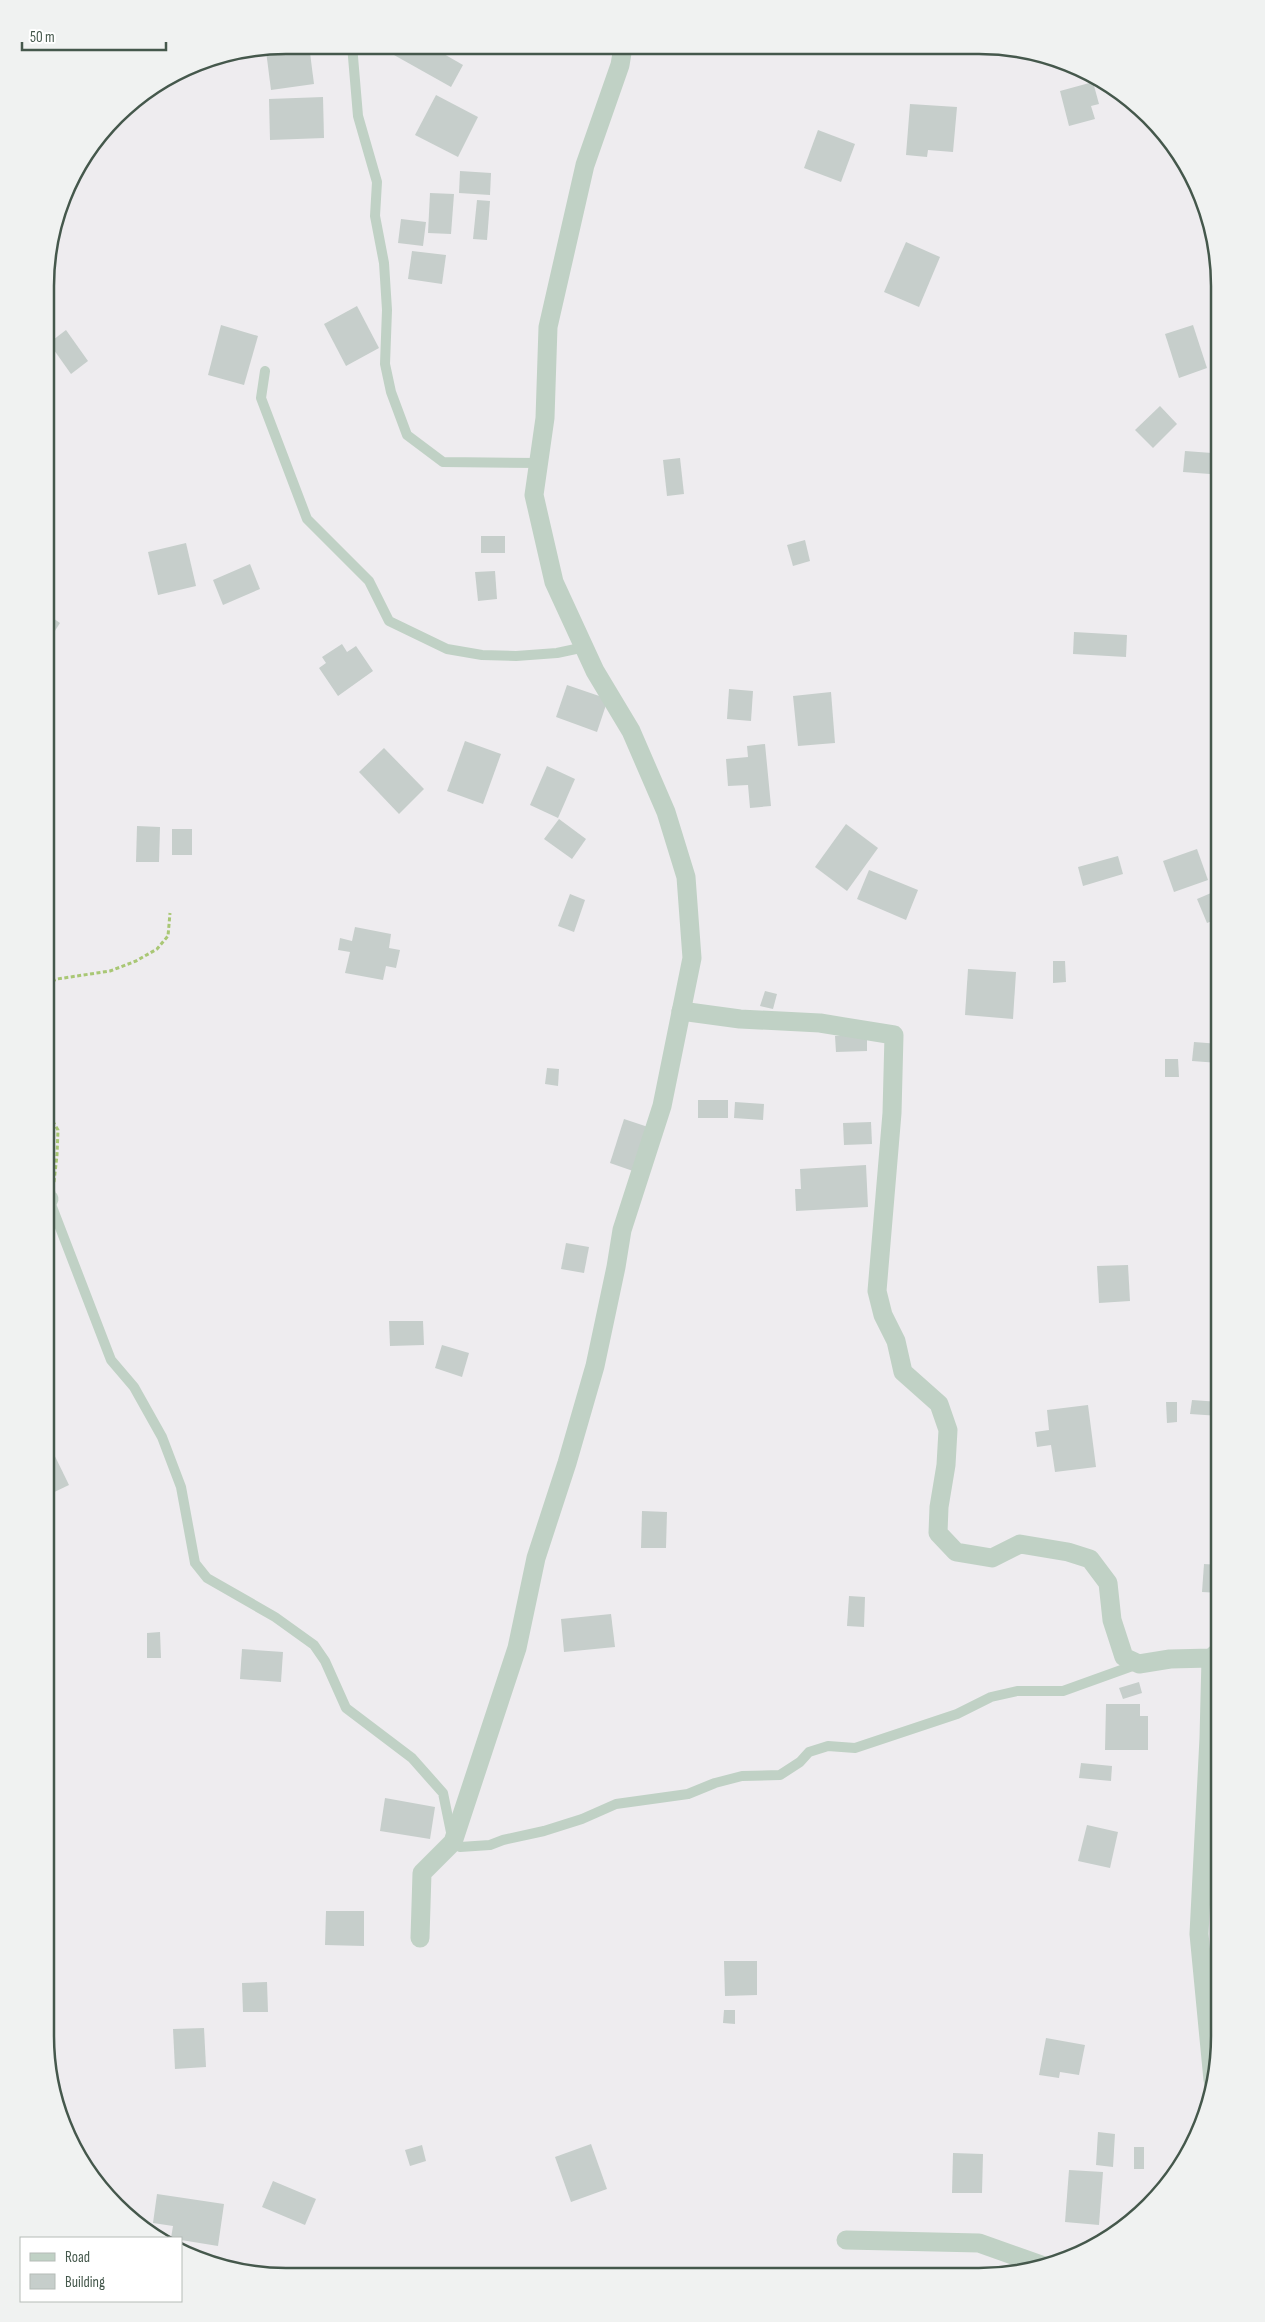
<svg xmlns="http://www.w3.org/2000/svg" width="1265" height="2322" font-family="'Sofia Sans Condensed',sans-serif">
<rect width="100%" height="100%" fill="#eeecef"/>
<g fill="#c6cecb">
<path d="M309,45L314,84L271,90L266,51Z"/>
<path d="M399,46H430L463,65L451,87L394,55Z"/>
<path d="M1093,82L1099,104L1091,106L1095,119L1069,126L1060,91Z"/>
<path d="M436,95L478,117L458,157L415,135Z"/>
<path d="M323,97L324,138L270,140L269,99Z"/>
<path d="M910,104L957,107L953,152L928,150L927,157L906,155Z"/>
<path d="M818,130L855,144L841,182L804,168Z"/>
<path d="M460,171L491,173L490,195L459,193Z"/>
<path d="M430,193L454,194L451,234L428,233Z"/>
<path d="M477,200L490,201L487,240L473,239Z"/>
<path d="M401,219L426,222L423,246L398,243Z"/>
<path d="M906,242L940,257L919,307L884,292Z"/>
<path d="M412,251L446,255L442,284L408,279Z"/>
<path d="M357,306L379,348L346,366L324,324Z"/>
<path d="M221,325L258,336L244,385L208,375Z"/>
<path d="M1193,325L1207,368L1179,378L1165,334Z"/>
<path d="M1220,328V361H1219L1212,330Z"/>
<path d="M66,330L88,361L71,374L49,343Z"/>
<path d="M1160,406L1177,424L1153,448L1135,430Z"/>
<path d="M1185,451L1212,453L1210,474L1183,472Z"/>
<path d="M680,458L684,494L667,496L663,460Z"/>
<rect x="481" y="536" width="24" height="17"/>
<path d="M805,540L810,561L793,566L787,545Z"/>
<path d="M186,543L196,586L158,595L148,552Z"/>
<path d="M250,564L260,589L223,605L213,580Z"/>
<path d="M495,571L497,599L478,601L475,572Z"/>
<path d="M47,614L60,623L49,640L47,639Z"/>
<path d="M1074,632L1127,635L1126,657L1073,654Z"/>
<path d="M342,644L347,652L356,646L373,671L338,696L319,668L326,663L322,657Z"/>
<path d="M567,685L608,699L597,732L556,717Z"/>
<path d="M729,689L753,691L751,721L727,719Z"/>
<path d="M831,692L835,743L798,746L793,696Z"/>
<path d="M465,741L501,754L483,804L447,791Z"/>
<path d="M765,744L771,806L750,808L748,785L728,786L726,759L748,757L747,746Z"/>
<path d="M384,748L424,789L399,814L359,772Z"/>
<path d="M547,766L575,779L558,818L530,805Z"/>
<path d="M559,819L586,839L572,859L544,839Z"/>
<path d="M846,824L878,848L847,891L815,867Z"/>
<path d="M1215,824H1220V857H1212Z"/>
<path d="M137,826L160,827L159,862H136Z"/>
<rect x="172" y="829" width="20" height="26"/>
<path d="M1197,849L1208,880L1174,892L1163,861Z"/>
<path d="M1118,856L1123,874L1083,886L1078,867Z"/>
<path d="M869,870L918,890L906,920L857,899Z"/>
<path d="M1218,890L1220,918L1207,923L1197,899Z"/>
<path d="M570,894L585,900L574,932L558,926Z"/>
<path d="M355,927L391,934L389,948L400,950L396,968L386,966L383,980L345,973L350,952L338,950L340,938L352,941Z"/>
<path d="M1053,961H1065L1066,982L1053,983Z"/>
<path d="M968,969L1016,972L1013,1019L965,1015Z"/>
<path d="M765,991L777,994L773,1009L760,1006Z"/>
<path d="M867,1035V1051L836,1052L835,1036Z"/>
<path d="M1194,1042L1220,1044L1219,1063L1192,1061Z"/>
<path d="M1165,1059H1178L1179,1077H1165Z"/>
<path d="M547,1068L559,1069L558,1086L545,1084Z"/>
<rect x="698" y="1100" width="30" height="18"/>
<path d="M735,1102L764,1104L763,1120L734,1118Z"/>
<path d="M624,1119L648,1127L633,1171L610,1163Z"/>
<path d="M871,1122L872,1144L844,1145L843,1123Z"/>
<path d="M866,1165L868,1207L796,1211L795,1189H801L800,1169Z"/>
<path d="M566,1243L589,1247L584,1273L561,1269Z"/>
<path d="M1128,1265L1130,1301L1099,1303L1097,1266Z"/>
<path d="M389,1321H423L424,1345L390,1346Z"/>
<path d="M442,1345L469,1353L462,1377L435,1368Z"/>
<path d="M1192,1400L1220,1402V1416L1190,1414Z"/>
<path d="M1166,1402H1177V1422L1167,1423Z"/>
<path d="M1088,1405L1096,1467L1055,1472L1051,1445L1037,1447L1035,1432L1049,1430L1047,1410Z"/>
<path d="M49,1444L69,1485L46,1496V1446Z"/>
<path d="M642,1511L667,1512L666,1548H641Z"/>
<path d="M1204,1564L1220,1565V1593L1202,1592Z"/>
<path d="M849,1596L865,1597L864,1627L847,1626Z"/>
<path d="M611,1614L615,1647L564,1652L561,1619Z"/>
<path d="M160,1632L161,1658H147V1633Z"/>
<path d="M242,1649L283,1652L281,1682L240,1679Z"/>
<path d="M1139,1682L1142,1693L1123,1699L1119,1688Z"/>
<path d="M1106,1704H1140V1716H1148V1750H1105Z"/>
<path d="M1081,1763L1112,1766L1111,1781L1079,1778Z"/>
<path d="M385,1798L435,1807L430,1839L380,1831Z"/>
<path d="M1087,1825L1118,1832L1110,1868L1078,1861Z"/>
<path d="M326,1911H364V1946L325,1945Z"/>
<path d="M724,1961H757V1995L725,1996Z"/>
<path d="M267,1982L268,2012H243L242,1983Z"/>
<path d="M724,2010H735V2024L723,2023Z"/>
<path d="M204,2028L206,2067L175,2069L173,2029Z"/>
<path d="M1046,2038L1085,2045L1079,2075L1060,2072L1059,2078L1039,2075Z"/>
<path d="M1098,2132L1115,2134L1113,2167L1096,2165Z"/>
<path d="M591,2144L607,2189L571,2202L555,2157Z"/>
<path d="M422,2145L426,2161L410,2166L405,2150Z"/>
<rect x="1134" y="2147" width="10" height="22"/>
<path d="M953,2153L983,2154L982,2193H952Z"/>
<path d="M1069,2170L1103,2172L1099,2225L1065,2222Z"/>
<path d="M273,2181L316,2199L305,2225L262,2207Z"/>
<path d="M157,2194L224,2204L218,2246L181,2240V2238H171L173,2226L153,2223Z"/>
</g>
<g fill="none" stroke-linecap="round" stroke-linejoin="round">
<g stroke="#a9c775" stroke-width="3" stroke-dasharray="4 2.5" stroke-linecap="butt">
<path d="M46,984L57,979L110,971L136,961L157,949L168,936L170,913"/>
<path d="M46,1110L58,1130L57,1155L54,1182"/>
</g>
<g stroke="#c0d1c5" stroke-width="10">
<path d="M352,45L358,116L377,182L375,216L384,263L387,310L385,364L391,392L407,435L443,462L539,463"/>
<path d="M265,371L261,398L307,519L369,581L389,621L447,649L482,655L516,656L557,653L585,647"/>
<path d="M49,1199L111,1360L134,1387L162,1437L181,1487L195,1563L207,1578L275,1617L314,1645L325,1661L346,1708L412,1758L443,1793L453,1842L460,1847L490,1845L503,1840L544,1831L582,1819L616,1804L688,1794L715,1783L742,1776L780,1775L800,1762L809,1752L828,1746L855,1748L957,1714L991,1697L1017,1691H1063L1138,1664"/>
</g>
<g stroke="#c0d1c5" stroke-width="19">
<path d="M681,1011L740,1019L820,1023L894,1035L892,1113L877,1291L883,1315L896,1341L903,1372L939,1404L948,1430L946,1465L939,1507L938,1533L956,1552L992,1558L1020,1544L1068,1552L1090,1559L1108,1583L1112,1620L1124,1657L1139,1664L1170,1659L1211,1658L1220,1650"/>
<path d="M46,1201L49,1199"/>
<path d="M1211,1658L1209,1738L1199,1934L1213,2080"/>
<path d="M420,1938L422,1873L453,1842L517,1648L536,1558L567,1463L595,1366L616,1267L622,1230L662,1106L692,958L686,877L666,812L631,731L595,671L554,582L534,495L545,418L548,327L585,165L620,65L623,47"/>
<path d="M846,2240L979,2243L1044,2266"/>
</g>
</g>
<path d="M0 0H1265V2322H0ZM286 54H979A232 232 0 0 1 1211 286V2036A232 232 0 0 1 979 2268H286A232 232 0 0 1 54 2036V286A232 232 0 0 1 286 54Z" fill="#f0f2f1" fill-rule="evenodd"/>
<path fill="none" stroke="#45584c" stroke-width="2.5" d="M286 54H979A232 232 0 0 1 1211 286V2036A232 232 0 0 1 979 2268H286A232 232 0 0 1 54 2036V286A232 232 0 0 1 286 54Z"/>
<rect x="20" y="2237" width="162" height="65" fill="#ffffff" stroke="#b5bcb7"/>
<rect x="30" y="2253" width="25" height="8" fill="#c0d1c5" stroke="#b5bcb7"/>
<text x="65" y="2262" font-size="15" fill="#45584c">Road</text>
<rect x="30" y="2274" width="25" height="15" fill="#c6cecb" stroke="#b5bcb7"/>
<text x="65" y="2287" font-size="15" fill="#45584c">Building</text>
<path d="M22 42v8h144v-8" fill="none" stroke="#45584c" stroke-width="2.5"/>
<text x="30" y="42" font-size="15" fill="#45584c" stroke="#ffffff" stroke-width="4" paint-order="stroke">50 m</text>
</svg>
